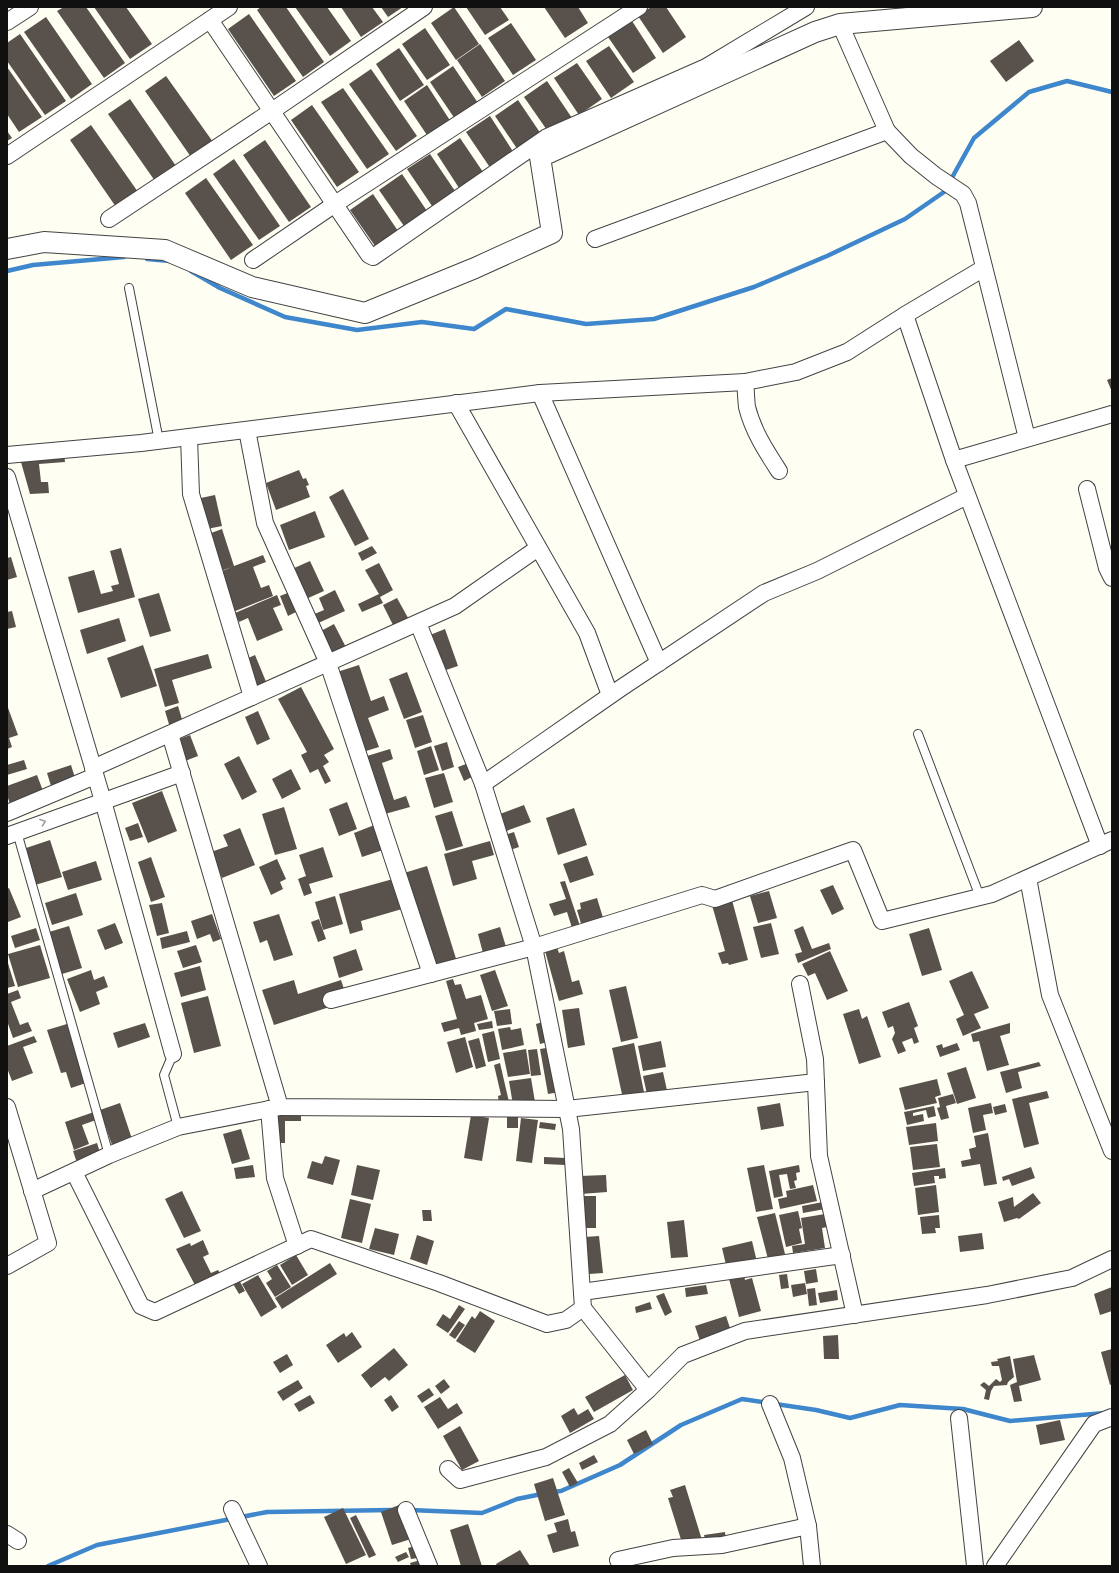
<svg xmlns="http://www.w3.org/2000/svg" width="1119" height="1573" font-family="'Crimson Pro',serif">
<rect width="100%" height="100%" fill="#fffef3"/>
<g fill="none" stroke-linecap="round" stroke-linejoin="round">
<g stroke="#3f87cd" stroke-width="4.5">
<path d="M147,259L170,261"/>
<path d="M7,271L33,265L124,257"/>
<path d="M191,271L220,288L285,317L357,330L422,322L474,329L506,309L586,324L654,319L754,287L827,256L905,219L944,192L974,138L1029,92L1067,81L1112,92"/>
<path d="M553,1492L561,1491L620,1465L681,1425L742,1399L816,1410L850,1418L900,1405L963,1409L1010,1421L1105,1413"/>
<path d="M410,1510L482,1513L517,1499L542,1494"/>
<path d="M48,1566L97,1545L267,1512L391,1510"/>
</g>
</g>
<g fill="#59524c">
<path d="M64,7H86L125,63L104,78L57,11Z"/>
<path d="M94,7H126L152,44L130,59Z"/>
<path d="M261,7H286L324,62L303,77L257,10Z"/>
<path d="M295,7H327L351,41L330,56Z"/>
<path d="M341,7H372L383,22L361,37Z"/>
<path d="M381,7H403L388,17Z"/>
<path d="M454,7L479,44L456,60L431,23Z"/>
<path d="M466,7H500L509,20L485,35Z"/>
<path d="M544,7H578L588,23L565,38Z"/>
<path d="M651,7H666L686,37L663,53L638,16Z"/>
<path d="M249,14L296,81L274,96L228,29Z"/>
<path d="M46,17L92,84L71,99L24,32Z"/>
<path d="M632,21L656,58L633,73L608,37Z"/>
<path d="M511,23L536,60L513,75L488,38Z"/>
<path d="M425,28L450,65L427,80L402,44Z"/>
<path d="M20,34L66,101L45,115L7,61V43Z"/>
<path d="M1019,40L1034,61L1006,82L990,61Z"/>
<path d="M480,44L505,81L482,97L457,60Z"/>
<path d="M609,46L634,82L611,98L586,61Z"/>
<path d="M399,48L424,85L400,101L376,64Z"/>
<path d="M577,63L602,99L579,115L554,78Z"/>
<path d="M453,66L478,103L455,119L430,82Z"/>
<path d="M7,67L42,117L19,132L7,114Z"/>
<path d="M371,69L417,136L396,151L349,84Z"/>
<path d="M166,76L213,142L191,157L145,91Z"/>
<path d="M547,81L572,118L549,133L524,97Z"/>
<path d="M427,85L451,122L429,138L404,101Z"/>
<path d="M343,88L389,154L367,169L321,102Z"/>
<path d="M130,99L176,166L155,181L108,114Z"/>
<path d="M518,100L543,137L520,153L495,116Z"/>
<path d="M312,105L359,172L337,187L291,120Z"/>
<path d="M490,116L514,153L491,169L466,132Z"/>
<path d="M91,125L138,192L116,207L70,140Z"/>
<path d="M7,131L12,138L7,141Z"/>
<path d="M460,138L485,175L461,191L437,154Z"/>
<path d="M265,140L311,207L289,222L243,155Z"/>
<path d="M430,154L455,191L432,206L407,169Z"/>
<path d="M234,159L280,226L259,240L213,174Z"/>
<path d="M402,174L427,211L404,226L379,190Z"/>
<path d="M206,178L253,245L231,260L185,193Z"/>
<path d="M373,194L398,231L375,246L350,210Z"/>
<path d="M1112,378V392L1107,380Z"/>
<path d="M64,451L65,462L39,464L41,482H48L49,493L30,494L19,455Z"/>
<path d="M299,470L303,479L306,478L309,485L306,486L310,497L276,510L266,483Z"/>
<path d="M343,489L369,539L355,546L329,497Z"/>
<path d="M215,495L222,526L202,530L196,499Z"/>
<path d="M315,511L325,537L289,550L280,525Z"/>
<path d="M222,529L234,566L263,555L266,562L253,567L261,588L269,585L273,596L233,612L217,573L232,567L215,573L203,536Z"/>
<path d="M372,546L377,553L362,561L358,553Z"/>
<path d="M121,548L135,597L78,613L68,577L94,570L101,594L113,591L111,586L119,584L110,551Z"/>
<path d="M11,557L17,577L7,580V558Z"/>
<path d="M310,561L324,591L306,599L292,569Z"/>
<path d="M379,563L393,590L380,597L383,603L362,612L358,604L379,594L365,570Z"/>
<path d="M335,590L345,611L316,624L312,615L324,610L319,598Z"/>
<path d="M290,592L298,611L288,616L280,596Z"/>
<path d="M159,593L171,631L150,637L138,599Z"/>
<path d="M277,595L281,605L273,608L283,630L257,641L248,618L239,622L235,613Z"/>
<path d="M397,598L412,625L397,633L383,605Z"/>
<path d="M12,611L16,627L7,629V612Z"/>
<path d="M119,618L126,641L87,654L80,630Z"/>
<path d="M334,624L351,657L337,664L321,631Z"/>
<path d="M445,629L458,666L443,671L430,635Z"/>
<path d="M143,645L157,686L121,698L107,658Z"/>
<path d="M208,654L212,668L172,680L179,703L165,707L154,669Z"/>
<path d="M255,655L267,684L256,688L244,660Z"/>
<path d="M359,665L371,701L384,696L389,710L368,718L379,747L366,751L337,672Z"/>
<path d="M407,672L422,712L404,719L389,679Z"/>
<path d="M301,687L334,749L324,755L329,762L323,766L331,781L325,784L318,769L310,773L301,755L307,752L278,699Z"/>
<path d="M7,705L18,735L9,738L12,747L7,749Z"/>
<path d="M178,706L184,726L171,731L165,711Z"/>
<path d="M258,711L270,739L257,745L245,717Z"/>
<path d="M423,715L432,742L415,748L406,720Z"/>
<path d="M190,735L198,756L185,761L177,740Z"/>
<path d="M447,742L454,767L442,771L434,746Z"/>
<path d="M431,746L439,770L424,775L417,751Z"/>
<path d="M390,749L393,759L382,763L394,800L406,796L410,807L385,814L367,756Z"/>
<path d="M239,756L257,792L242,800L224,764Z"/>
<path d="M24,760L27,769L7,775V765Z"/>
<path d="M466,764L472,777L464,781L458,767Z"/>
<path d="M71,765L76,781L52,789L47,773Z"/>
<path d="M291,769L301,789L282,799L272,779Z"/>
<path d="M444,773L453,802L434,808L425,778Z"/>
<path d="M37,775L43,791L10,804L7,795V786Z"/>
<path d="M162,791L177,831L148,843L132,803Z"/>
<path d="M347,802L357,829L339,836L329,809Z"/>
<path d="M524,805L531,822L498,834L492,817Z"/>
<path d="M284,807L297,849L275,855L262,814Z"/>
<path d="M574,808L587,845L558,855L546,818Z"/>
<path d="M452,811L463,846L446,851L435,816Z"/>
<path d="M138,823L143,837L130,841L125,828Z"/>
<path d="M377,824L386,849L362,857L354,833Z"/>
<path d="M240,828L255,865L222,878L211,852L228,846L223,835Z"/>
<path d="M514,832L519,847L507,851L502,836Z"/>
<path d="M50,840L62,877L35,885L23,849Z"/>
<path d="M490,841L494,855L472,861L477,879L453,886L444,854Z"/>
<path d="M323,847L333,877L309,884L312,893L304,896L298,879L306,876L299,855Z"/>
<path d="M587,856L594,875L570,883L563,864Z"/>
<path d="M151,857L165,897L151,902L138,862Z"/>
<path d="M277,859L286,879L280,882L283,889L271,895L259,867Z"/>
<path d="M96,861L102,880L68,890L62,872Z"/>
<path d="M427,866L458,965L436,972L404,873Z"/>
<path d="M393,879L402,909L361,921L363,930L350,934L339,894Z"/>
<path d="M565,881L581,929L573,931L567,912L554,916L549,904L566,899L560,882Z"/>
<path d="M833,885L844,909L832,915L820,890Z"/>
<path d="M9,888L21,917L8,922L7,889Z"/>
<path d="M769,891L777,918L758,923L750,896Z"/>
<path d="M76,893L83,915L52,925L45,903Z"/>
<path d="M335,896L343,924L323,930L315,902Z"/>
<path d="M597,898L604,921L582,927L577,910L581,909L580,903Z"/>
<path d="M732,900L748,960L729,965L728,963L722,964L718,953L725,951L712,905Z"/>
<path d="M162,903L169,933L157,936L149,905Z"/>
<path d="M212,914L221,939L213,942L210,934L197,939L191,921Z"/>
<path d="M279,914L293,955L274,961L267,940L260,943L253,922Z"/>
<path d="M319,919L326,939L318,942L311,922Z"/>
<path d="M115,923L123,943L105,950L97,930Z"/>
<path d="M771,923L779,954L761,958L753,927Z"/>
<path d="M69,926L82,968L62,974L49,932Z"/>
<path d="M803,926L812,949L829,943L831,949L798,963L795,954L802,952L794,930Z"/>
<path d="M500,927L507,950L484,957L478,934Z"/>
<path d="M36,928L40,940L15,948L11,936Z"/>
<path d="M929,928L942,970L922,976L909,934Z"/>
<path d="M187,931L190,942L162,949L160,938Z"/>
<path d="M40,945L50,978L18,987L8,954Z"/>
<path d="M196,945L202,962L183,968L177,951Z"/>
<path d="M557,947L559,953L564,951L572,982L579,980L583,994L559,1001L545,951Z"/>
<path d="M356,949L363,970L339,978L333,957Z"/>
<path d="M830,951L848,991L827,1000L815,973L808,976L802,964Z"/>
<path d="M7,960L15,986L7,988Z"/>
<path d="M200,966L206,990L181,997L174,973Z"/>
<path d="M91,970L94,980L104,976L108,987L96,992L100,1004L80,1012L67,979Z"/>
<path d="M495,970L508,1006L492,1011L480,975Z"/>
<path d="M972,971L989,1008L974,1014L981,1028L963,1036L956,1019L964,1015L949,981Z"/>
<path d="M453,979L455,985L461,984L466,999L481,995L488,1019L474,1023L476,1031L461,1035L459,1028L444,1032L441,1023L457,1019L446,981Z"/>
<path d="M294,980L298,994L341,980L348,1001L274,1025L262,990Z"/>
<path d="M626,986L638,1038L621,1042L609,990Z"/>
<path d="M18,990L21,998L11,1002L20,1025L28,1022L32,1031L13,1038L7,1021V994Z"/>
<path d="M208,996L221,1046L194,1053L181,1003Z"/>
<path d="M909,1002L918,1026L914,1028L919,1042L914,1044L912,1038L902,1042L906,1051L898,1054L892,1039L895,1033L893,1026L888,1028L882,1012Z"/>
<path d="M579,1008L585,1045L568,1048L562,1010Z"/>
<path d="M510,1009L512,1024L497,1026L494,1011Z"/>
<path d="M859,1009L862,1019L867,1016L881,1057L859,1064L843,1014Z"/>
<path d="M492,1021L493,1028L479,1030L477,1024Z"/>
<path d="M546,1021L551,1041L540,1044L536,1024Z"/>
<path d="M145,1023L150,1037L118,1048L113,1033Z"/>
<path d="M1010,1023V1033L1000,1036L1009,1065L987,1071L979,1041L973,1042L971,1034Z"/>
<path d="M67,1024L86,1083L71,1088L66,1072L61,1073L47,1030Z"/>
<path d="M510,1027L511,1030L521,1028L524,1045L502,1050L498,1029Z"/>
<path d="M494,1031L500,1059L488,1062L482,1034Z"/>
<path d="M34,1036L37,1042L23,1047L33,1073L12,1081L7,1068V1046Z"/>
<path d="M465,1037L473,1067L456,1073L447,1042Z"/>
<path d="M479,1038L486,1066L476,1069L468,1041Z"/>
<path d="M661,1041L666,1067L643,1071L638,1046Z"/>
<path d="M634,1043L644,1092L631,1095L623,1099L612,1048Z"/>
<path d="M957,1043L960,1050L940,1057L936,1046L942,1044L943,1048Z"/>
<path d="M552,1047L560,1092L548,1094L540,1049Z"/>
<path d="M526,1049L530,1074L508,1077L503,1053Z"/>
<path d="M537,1049L541,1075L531,1076L528,1050Z"/>
<path d="M1039,1062L1041,1066L1018,1072L1022,1088L1006,1093L1000,1072Z"/>
<path d="M500,1063L509,1102L499,1104L498,1096L501,1095L494,1065Z"/>
<path d="M966,1067L976,1098L957,1104L947,1073Z"/>
<path d="M663,1072L668,1095L648,1099L643,1076Z"/>
<path d="M531,1078L535,1102L513,1105L509,1081Z"/>
<path d="M937,1079L941,1095L935,1097L937,1103L905,1110L899,1088Z"/>
<path d="M1047,1091L1049,1098L1029,1103L1039,1144L1024,1148L1012,1099Z"/>
<path d="M953,1094L956,1103L946,1106L949,1118L941,1120L937,1108L940,1107L938,1098Z"/>
<path d="M120,1103L133,1142L113,1148L100,1110Z"/>
<path d="M780,1103L784,1126L761,1130L757,1107Z"/>
<path d="M991,1103L993,1113L983,1115L986,1130L973,1133L968,1108Z"/>
<path d="M1005,1104L1007,1112L995,1115L993,1107Z"/>
<path d="M934,1106L936,1116L928,1118L926,1110L913,1113V1116L923,1114L924,1121L907,1125L904,1112Z"/>
<path d="M278,1110H301V1121H285V1143H278Z"/>
<path d="M94,1112L96,1120L82,1125L89,1144L74,1150L65,1122Z"/>
<path d="M471,1115L489,1118L482,1161L464,1158Z"/>
<rect x="507" y="1117" width="11" height="11"/>
<path d="M521,1118L538,1120L532,1163L516,1161Z"/>
<path d="M540,1122L556,1124L555,1130L539,1128Z"/>
<path d="M936,1123L938,1141L909,1145L906,1127Z"/>
<path d="M241,1129L250,1159L232,1164L223,1134Z"/>
<path d="M988,1133L997,1184L984,1186L980,1164L962,1167L961,1161L971,1159L969,1149L976,1147L974,1136Z"/>
<path d="M97,1143L101,1156L77,1163L73,1151Z"/>
<path d="M937,1144L940,1167L913,1170L910,1147Z"/>
<path d="M325,1156L340,1160L333,1185L307,1178L312,1161L322,1164Z"/>
<path d="M544,1157L566,1158L565,1165L544,1164Z"/>
<path d="M253,1165L255,1177L236,1179L234,1168Z"/>
<path d="M357,1165L380,1170L373,1200L351,1195Z"/>
<path d="M764,1165L773,1209L756,1212L747,1168Z"/>
<path d="M799,1165L800,1172L796,1173L797,1180L794,1181L796,1188L790,1189L787,1174L779,1175L783,1196L774,1198L769,1171Z"/>
<path d="M1031,1167L1035,1178L1012,1186L1009,1179L1003,1181L1002,1177Z"/>
<path d="M945,1168L946,1178L939,1179V1176H934L935,1183L914,1186L912,1173Z"/>
<path d="M606,1175L607,1192L581,1194L579,1176Z"/>
<path d="M813,1185L817,1201L780,1209L778,1199L787,1197L786,1191Z"/>
<path d="M936,1185L939,1212L918,1215L915,1188Z"/>
<path d="M182,1191L201,1231L184,1238L165,1199Z"/>
<path d="M1033,1193L1041,1203L1019,1219L1017,1218L1004,1222L998,1202L1013,1197L1014,1207Z"/>
<rect x="582" y="1196" width="14" height="32"/>
<path d="M350,1199L371,1204L362,1243L341,1238Z"/>
<path d="M823,1202L825,1209L803,1213L802,1206Z"/>
<path d="M422,1210H431L432,1221H423Z"/>
<path d="M798,1211L802,1228L799,1229L802,1243L786,1247L779,1215Z"/>
<path d="M775,1213L785,1254L768,1259L757,1217Z"/>
<path d="M825,1214L827,1227L822,1228L825,1248L793,1253L792,1246L805,1244L801,1218Z"/>
<path d="M939,1215L940,1228H935L936,1233L922,1234L920,1217Z"/>
<path d="M684,1220L688,1257L671,1258L667,1222Z"/>
<path d="M375,1228L399,1234L394,1255L369,1249Z"/>
<path d="M982,1233L984,1249L960,1252L958,1236Z"/>
<path d="M417,1235L434,1241L427,1265L410,1259Z"/>
<path d="M599,1236L603,1273L589,1274L585,1237Z"/>
<path d="M203,1240L209,1254L203,1257L211,1273L218,1270L221,1275L196,1287L176,1249L190,1243L191,1246Z"/>
<path d="M752,1241L757,1262L727,1269L722,1248Z"/>
<path d="M296,1255L308,1275L292,1285L280,1265Z"/>
<path d="M330,1263L337,1274L282,1309L275,1298Z"/>
<path d="M277,1265L291,1287L275,1297L266,1283L272,1279L267,1271Z"/>
<path d="M816,1269L818,1282L806,1284L804,1271Z"/>
<path d="M787,1274L789,1288L781,1289L779,1275Z"/>
<path d="M258,1275L277,1307L261,1317L242,1284Z"/>
<path d="M744,1275L745,1280L752,1278L761,1311L739,1317L729,1279Z"/>
<path d="M238,1278L245,1291L239,1294L232,1282Z"/>
<path d="M805,1283L807,1294L793,1297L791,1285Z"/>
<path d="M706,1285L708,1294L686,1297L685,1288Z"/>
<path d="M1112,1287V1311L1100,1315L1094,1294Z"/>
<path d="M815,1288L817,1305L809,1306L807,1289Z"/>
<path d="M837,1290L838,1300L820,1303L818,1293Z"/>
<path d="M664,1293L672,1312L665,1316L656,1296Z"/>
<path d="M650,1302L652,1309L636,1313L635,1307Z"/>
<path d="M459,1305L465,1309L448,1333L436,1325L443,1314L450,1319Z"/>
<path d="M480,1311L495,1321L475,1353L456,1341L472,1316L475,1319Z"/>
<path d="M726,1316L731,1331L700,1341L695,1326Z"/>
<path d="M459,1321L465,1325L455,1339L449,1335Z"/>
<path d="M352,1332L362,1347L338,1363L326,1345L344,1333L346,1337Z"/>
<path d="M838,1335L839,1359H824L823,1336Z"/>
<path d="M394,1348L408,1365L389,1381L385,1377L371,1388L361,1375Z"/>
<path d="M1112,1349V1384L1110,1385L1101,1352Z"/>
<path d="M287,1354L293,1365L280,1373L273,1362Z"/>
<path d="M1034,1355L1041,1380L1019,1386L1022,1401L1014,1402L1010,1385L1017,1382L1013,1359Z"/>
<path d="M1010,1356L1014,1377L1008,1382L1007,1385L994,1386L991,1391L989,1400L984,1399L986,1390L980,1385L984,1382L989,1386L996,1379L1000,1382L1002,1380L999,1366H992L991,1362L998,1361L997,1359Z"/>
<path d="M625,1375L633,1390L594,1412L585,1397Z"/>
<path d="M444,1379L450,1387L441,1394L435,1386Z"/>
<path d="M298,1380L303,1388L283,1401L277,1392Z"/>
<path d="M429,1388L434,1395L422,1403L417,1396Z"/>
<path d="M310,1395L315,1403L299,1412L294,1404Z"/>
<path d="M391,1395L399,1407L392,1412L384,1400Z"/>
<path d="M440,1397L448,1409L457,1403L463,1413L438,1429L424,1407Z"/>
<path d="M574,1408L578,1415L588,1409L594,1419L570,1433L561,1416Z"/>
<path d="M1060,1420L1065,1440L1040,1445L1036,1425Z"/>
<path d="M460,1426L479,1461L462,1470L443,1436Z"/>
<path d="M646,1430L653,1444L634,1454L627,1440Z"/>
<path d="M594,1455L598,1462L582,1470L579,1463Z"/>
<path d="M569,1468L578,1483L570,1487L562,1472Z"/>
<path d="M553,1478L565,1515L545,1521L534,1484Z"/>
<path d="M685,1485L702,1540L683,1546L668,1498L673,1497L670,1490Z"/>
<path d="M399,1505L411,1539L392,1545L381,1512Z"/>
<path d="M343,1508L366,1555L346,1564L324,1517Z"/>
<path d="M356,1515L376,1555L369,1558L350,1518Z"/>
<path d="M568,1519L571,1532L575,1531L579,1546L553,1553L547,1535L557,1532L554,1523Z"/>
<path d="M468,1524L482,1566H461L450,1530Z"/>
<path d="M725,1532L726,1541L706,1544L704,1535Z"/>
<path d="M415,1546L418,1558L411,1559L408,1548Z"/>
<path d="M520,1550L530,1566H497L496,1564Z"/>
<path d="M406,1552L409,1557L398,1562L395,1557Z"/>
<path d="M420,1560L422,1566H411L410,1563Z"/>
</g>
<g fill="none" stroke-linecap="round" stroke-linejoin="round">
<defs>
<g id="service">
<path d="M129,288L159,441"/>
<path d="M918,734L980,897"/>
<path d="M17,832L109,1155"/>
<path d="M173,1054L164,1075L178,1127"/>
</g>
<g id="minor">
<path d="M210,20L369,255L373,257L547,137L706,67L806,7"/>
<path d="M7,22L30,7"/>
<path d="M887,131L911,156L936,176L963,194L968,203L1027,438"/>
<path d="M7,156L229,7"/>
<path d="M109,219L272,111L424,7"/>
<path d="M595,239L887,131L840,24"/>
<path d="M253,260L335,204L639,7"/>
<path d="M905,315L954,460L1100,846"/>
<path d="M745,382C746,390 746,399 747,407C753,431 766,451 779,471"/>
<path d="M540,393L659,663"/>
<path d="M456,403L587,633L610,695"/>
<path d="M247,430L265,523L328,663L431,974"/>
<path d="M189,437L191,494L252,697"/>
<path d="M7,455L141,443L540,393L745,382L796,372L847,352L905,315L984,268"/>
<path d="M954,460L1112,414"/>
<path d="M7,477L103,801L173,1054"/>
<path d="M1087,489L1107,568L1112,578"/>
<path d="M418,623L483,784L534,947L571,1129L583,1308L648,1390"/>
<path d="M170,734L280,1107L567,1109L816,1082"/>
<path d="M93,768L455,606L538,548"/>
<path d="M483,784L621,688L764,593L817,571L967,496"/>
<path d="M7,813L95,776"/>
<path d="M7,836L182,773"/>
<path d="M1028,878L1050,995L1112,1151"/>
<path d="M800,984L815,1059L819,1156L855,1315"/>
<path d="M331,1000L534,947L702,895L715,899L853,850L882,921L992,894L1112,840"/>
<path d="M7,1107L48,1243L7,1266"/>
<path d="M269,1109L275,1178L297,1246"/>
<path d="M74,1172L141,1306L155,1312L311,1239L439,1283L547,1324L566,1320L583,1308"/>
<path d="M32,1191L109,1155L178,1127L280,1107"/>
<path d="M582,1292L842,1255"/>
<path d="M770,1404L792,1458L808,1526L812,1566"/>
<path d="M959,1418L975,1566"/>
<path d="M448,1469L460,1480L546,1457L610,1424L648,1390L683,1355L745,1331L987,1295L1072,1278L1112,1259"/>
<path d="M232,1509L259,1566"/>
<path d="M406,1510L429,1566"/>
<path d="M7,1534L18,1541"/>
<path d="M618,1560L673,1548L722,1545L808,1526"/>
<path d="M995,1566L1094,1424L1112,1417"/>
</g>
<path id="tertiary" d="M7,249L44,242L165,250L252,287L365,313L475,268L552,233L540,157L815,32L840,24L1032,7"/>
</defs>
<use href="#service" stroke="#434343" stroke-width="10"/>
<use href="#minor" stroke="#434343" stroke-width="18"/>
<use href="#tertiary" stroke="#434343" stroke-width="22"/>
<use href="#service" stroke="#fff" stroke-width="8"/>
<use href="#minor" stroke="#fff" stroke-width="16"/>
<use href="#tertiary" stroke="#fff" stroke-width="20"/>
</g>
<defs><path id="oneway-chevron" d="M-2-3.5L2.5 0L-2 3.5" fill="none" stroke-width="1.6" stroke-linecap="round" stroke-linejoin="round"/></defs>
<use stroke="#9f9f9f" href="#oneway-chevron" transform="translate(43 822) rotate(-20)"/>
<rect width="1119" height="1573" fill="none" stroke="#101010" stroke-width="16"/>
</svg>
